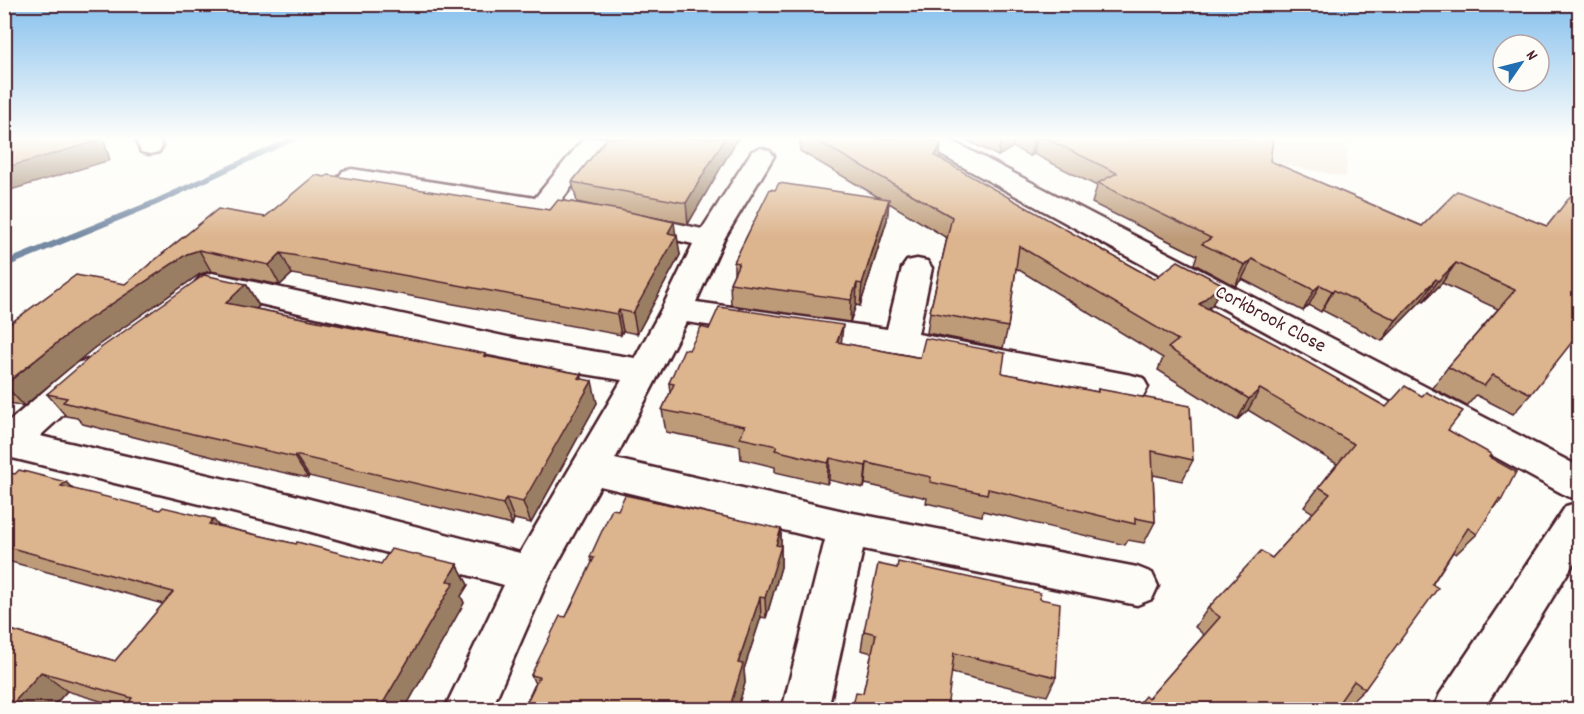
<svg xmlns="http://www.w3.org/2000/svg" width="1584" height="714" font-family="Dekko,sans-serif">
<rect width="100%" height="100%" fill="#fdfcf7"/>
<filter id="ink" filterUnits="userSpaceOnUse"><feTurbulence type="fractalNoise" baseFrequency=".0167" numOctaves="2"/><feDisplacementMap in="SourceGraphic" scale="12" xChannelSelector="R" yChannelSelector="G"/><feConvolveMatrix kernelMatrix="1 2 1 2 8 2 1 2 1" color-interpolation-filters="sRGB"/></filter>
<g filter="url(#ink)">
<path fill="#f3e6d7" d="M1150,138H1348L1346,177Z"/>
<g fill="none" stroke-linecap="round" stroke-linejoin="round">
<path fill="#768aa4" fill-rule="evenodd" d="M289,138H300L157,205L4,268V261L151,201Z"/>
<defs>
<g id="minor">
<path d="M135,138H159L162,147L159,152L150,154L141,152Z"/>
<path d="M584,138H609L560,202L624,212L702,229L752,151L761,148L770,151L774,156L724,239L696,302L887,329L902,268L907,261L917,259L927,261L932,268L918,334L1131,375L1143,378L1148,387L1143,396L1131,399L900,353L686,322L615,459L848,512L1137,567L1152,573L1158,586L1152,599L1137,605L863,549L828,710H782L825,540L600,486L546,584L491,710H444L504,585L290,526L4,456V426L76,363L88,360L100,363L105,372L100,381L40,436L290,494L520,553L622,380L517,363L216,294L208,296L197,293L193,286L201,276L212,273L517,339L635,358L661,310L693,244L624,228L352,185L343,183L339,177L343,171L352,169L535,198Z"/>
<path d="M916,138H946L1580,467V500L1567,496L919,143Z"/>
<path d="M1580,502V553L1483,710H1433L1440,694L1566,506Z"/>
</g>
</defs>
<use href="#minor" stroke="#4a1f2b" stroke-width="5"/>
<use href="#minor" fill="#fdfcf7" fill-rule="evenodd"/>
</g>
<g fill="#bd9b79" stroke="#4a1f2b" stroke-width="1.5">
<path d="M607,138H738L688,224L642,215L676,234L680,255L637,334L623,331L621,335L292,274L280,285L211,271L200,274L94,348L24,406L5,402H4V328L125,284L265,217L550,210L600,207L577,202L572,182Z"/>
<path d="M800,138H929L939,159L1154,279L1222,284L1212,305L1209,309L1386,407L1448,430L1489,457L1501,501L1491,511L1477,534L1456,554L1453,552L1365,689L1346,707L1339,702L1148,699L1204,635L1195,627L1208,608L1272,558L1313,513L1304,507L1319,487L1337,464L1248,410L1237,420L1158,370L1163,358L1016,268L1008,327L1003,348L927,333L930,312L947,238L889,203L887,220L860,306L856,305L850,322L731,305L730,283L734,274V262L775,190L880,198L800,151Z"/>
<path d="M962,138H1273L1270,161L1422,226H1547L1531,394L1513,414L1476,395L1467,406L1432,388L1448,367L1498,309L1442,283L1424,301L1422,300L1382,341L1322,310L1321,312L1309,305L1303,311L1242,279L1235,286L1194,264L1197,255L1092,203L1097,186L1034,154L1030,156L1013,147L998,156Z"/>
<path d="M246,284L259,306L256,309L581,374L582,379L597,403L531,523L514,519L512,525L309,476L308,478L213,457L83,424L77,418L66,416L47,394Z"/>
<path d="M709,329L842,343L1002,373L1097,392L1098,389L1193,460L1182,481L1153,475L1155,522L1144,543L1128,540L1125,545L983,511L982,516L926,503L927,498L865,484L864,488L829,480L827,484L775,472V467L741,459L740,446L666,432L662,410L670,393L669,383L689,350Z"/>
<path d="M4,472L219,526L381,564H457L468,585L461,596L464,603L404,710H131L67,691L50,710H4V628L115,661L163,604L4,560Z"/>
<path d="M781,529V567L766,618L761,617L744,669L745,683L737,710H523L535,684L531,675L566,617L592,563L590,557Z"/>
<path d="M1040,599L1056,677L1047,696L952,673L863,693L872,653L861,650L864,631Z"/>
<path d="M1565,704L1573,710H1557Z"/>
</g>
<g fill="#9a7e63" stroke="#4a1f2b" stroke-width="1.5">
<path d="M97,138H103L110,160L4,192V168Z"/>
<path d="M725,138H738L688,224L686,203Z"/>
<path d="M1001,138H1015L1013,147L998,156Z"/>
<path d="M1034,138H1037L1034,154L1030,156Z"/>
<path d="M941,144L939,165L935,156Z"/>
<path d="M889,199L887,220L860,306L862,284Z"/>
<path d="M674,222L676,237L677,235L680,255L637,334L633,313L668,233Z"/>
<path d="M199,250L211,271L200,274L94,348L24,406L5,385L77,327L187,254Z"/>
<path d="M281,253L292,274L280,285L269,265Z"/>
<path d="M1252,259L1242,279L1235,286L1245,265Z"/>
<path d="M1456,263L1442,283L1424,301L1438,281Z"/>
<path d="M1436,279L1422,300L1382,341L1396,320Z"/>
<path d="M857,283L856,305L850,322L851,300Z"/>
<path d="M246,284L259,306L239,325L226,303Z"/>
<path d="M1222,284L1212,305L1190,325L1199,304Z"/>
<path d="M1320,285L1309,305L1303,311L1314,290Z"/>
<path d="M1334,290L1322,310L1321,312L1332,291Z"/>
<path d="M619,310L623,331L621,335L617,314Z"/>
<path d="M843,325L841,347L837,342Z"/>
<path d="M581,374L585,393L592,381L597,403L531,523L523,502Z"/>
<path d="M1260,389L1248,410L1237,420L1249,399Z"/>
<path d="M295,455L309,476L308,478L294,457Z"/>
<path d="M830,458L829,480L827,484L828,463Z"/>
<path d="M867,463L865,484L864,488L866,466Z"/>
<path d="M66,482L87,503L61,486Z"/>
<path d="M506,498L514,519L512,525L503,504Z"/>
<path d="M213,519L231,540L209,524Z"/>
<path d="M781,529V567L766,618L765,598L776,545Z"/>
<path d="M457,564L468,585L461,596L464,603L404,710H379L447,581Z"/>
<path d="M760,597L761,617L744,669L745,683L737,710H729L738,663Z"/>
<path d="M41,672L67,691L50,710H7Z"/>
</g>
<g fill="#dcb48d" stroke="#4a1f2b" stroke-width="1.5">
<path d="M4,138H97L98,141L4,168Z"/>
<path d="M607,138H725L686,203L572,182Z"/>
<path d="M812,138H929L941,144L935,156L1154,279L1178,261L1222,284L1199,304L1277,345L1386,407L1405,386L1422,396L1426,392L1463,411L1448,430L1491,454L1489,457L1516,472L1501,501L1499,499L1477,534L1468,528L1432,584L1438,588L1365,689L1354,681L1334,710H1133L1145,696L1148,699L1220,617L1208,608L1261,551L1272,558L1330,494L1319,487L1354,444L1260,389L1249,399L1168,348L1178,340L1019,246L1008,327L930,312L952,217Z"/>
<path d="M1045,138H1273L1270,161L1422,226L1457,191L1547,226L1573,193L1580,195V332L1531,394L1493,375L1484,386L1448,367L1515,290L1456,263L1438,281L1436,279L1396,320L1334,290L1332,291L1320,285L1314,290L1252,259L1245,265L1202,244L1211,238L1098,183L1117,173Z"/>
<path d="M315,175L325,177L328,175L550,210L558,200L620,210L674,222L668,233L677,235L633,313L619,310L617,314L281,253L269,265L199,250L187,254L77,327L4,385V328L76,275L125,284L218,209L265,217Z"/>
<path d="M779,183L889,199L862,284L857,283L851,300L730,283L739,263L734,262L770,189L775,190Z"/>
<path d="M204,275L246,284L226,303L486,354L484,356L581,374L578,378L592,381L523,502L506,498L503,504L295,455L294,457L197,435L63,402L67,398L47,394L102,347Z"/>
<path d="M719,307L843,325L837,342L920,358L925,338L1005,353L1002,373L1098,392V389L1190,406L1193,460L1152,451L1155,522L1135,518V524L988,489L987,494L930,482L931,477L867,463L866,466L830,458L828,463L775,450L777,446L740,438L745,426L662,410L674,384L669,383L684,349L689,350L701,327L709,329Z"/>
<path d="M19,470L66,482L61,486L160,510L163,507L213,519L209,524L296,544L297,542L381,564L391,549L457,564L447,581L454,582L379,710H147L128,704L132,698L41,672L7,710H4V628L115,661L173,592L4,546V472L15,474Z"/>
<path d="M625,495L781,529L776,545L781,546L765,598L760,597L738,663L743,664L729,710H523L539,677L531,675L560,616L566,617L594,558L590,557L612,509L618,510Z"/>
<path d="M898,562L1040,593V599L1060,603L1056,677L954,653L947,710H852L856,692L863,693L876,634L864,631L878,564L897,568Z"/>
<path d="M1565,704L1573,710H1563Z"/>
</g>
</g>
<linearGradient id="sky" x2="0" y2="1"><stop stop-color="#86c0ed"/><stop offset="0.58" stop-color="#fefefb"/><stop offset="1" stop-color="#fefefb" stop-opacity="0"/></linearGradient>
<rect width="1584" height="238" fill="url(#sky)"/>
<g text-anchor="middle" dominant-baseline="central" stroke-width="4.5" stroke-linejoin="round" paint-order="stroke">
<g font-size="20" fill="#4a1f2b" stroke="#fdfcf7">
<text transform="translate(1270 320) rotate(28)">Corkbrook Close</text>
</g>
</g>
<rect width="1584" height="714" fill="none" stroke="#fdfcf7" stroke-width="24"/>
<rect x="12" y="12" width="1560" height="690" fill="none" stroke="#4a1f2b" stroke-width="2" filter="url(#ink)"/>
<g transform="translate(1521 63) rotate(55)"><circle r="28" fill="#fdfcf7" stroke="#b5a4a5" stroke-width="1.5"/>
<path d="M0-4.5L10 22L0 15L-10 22Z" fill="#1f6fb2"/>
<text y="-9" font-size="16" font-weight="bold" text-anchor="middle" fill="#4a1f2b">N</text>
</g>
</svg>
